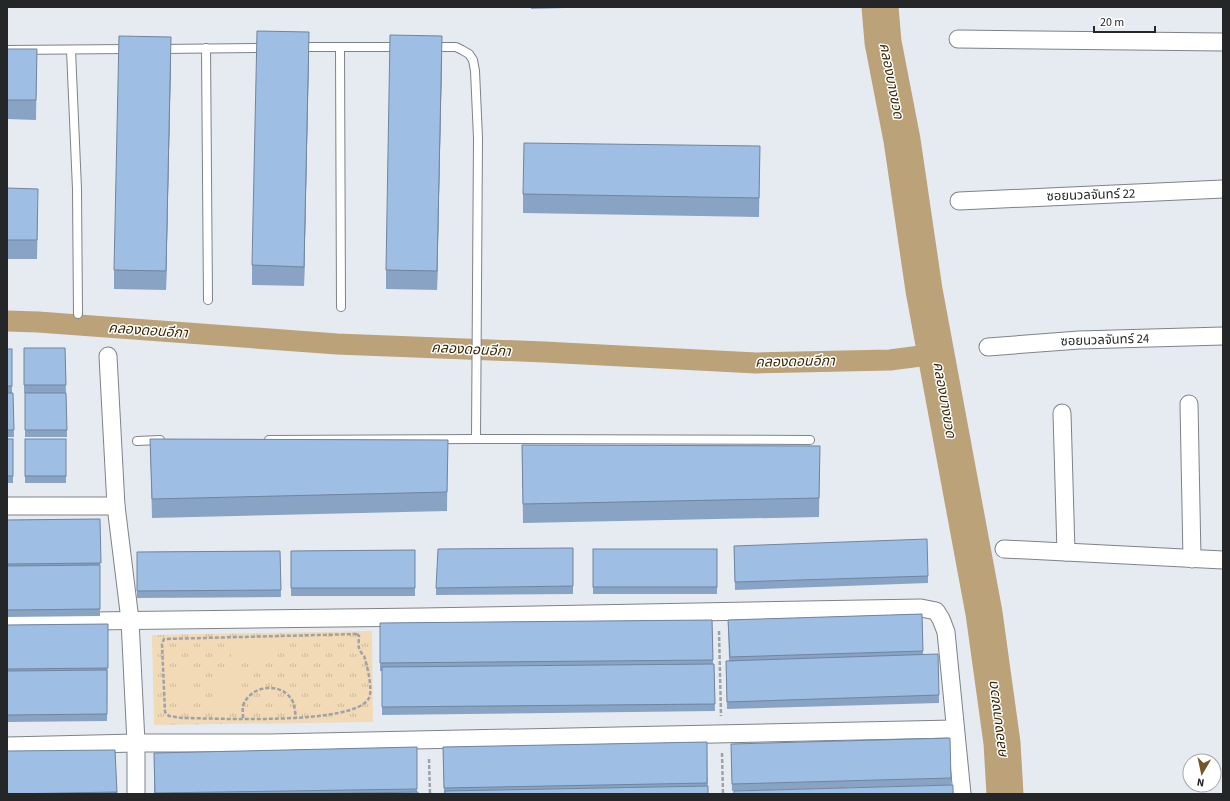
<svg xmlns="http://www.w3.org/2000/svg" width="1230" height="801" font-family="'Source Sans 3','Noto Sans Thai',sans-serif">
<defs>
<pattern id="park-tufts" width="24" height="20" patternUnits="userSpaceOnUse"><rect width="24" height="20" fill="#f1dab5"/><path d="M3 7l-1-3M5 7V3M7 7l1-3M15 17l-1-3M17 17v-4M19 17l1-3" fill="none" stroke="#cebb9c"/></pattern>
</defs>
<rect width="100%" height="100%" fill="#e6ebf2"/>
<path fill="url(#park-tufts)" d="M372,631L373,722L154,725L152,635Z"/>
<g fill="#f1dab5">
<path d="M274,637V658H231V638Z"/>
<rect x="216" y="667" width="20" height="42"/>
<path d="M176,673H192L193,708H177Z"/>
</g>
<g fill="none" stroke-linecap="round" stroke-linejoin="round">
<path stroke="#bba279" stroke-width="21" d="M7,321L38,322L337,344L544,352L756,363L890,360L936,354"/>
<path stroke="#bba279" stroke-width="37" d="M880,7L883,42L902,140L924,290L984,613L1002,743L1005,794"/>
<defs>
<g id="service">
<path d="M298,47H400"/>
<path d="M340,47L341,307"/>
<path d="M432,47H456L462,50L469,54L473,60L475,71L478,138L476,439"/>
<path d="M206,48L208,300"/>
<path d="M160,49L266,48"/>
<path d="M7,50L128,49"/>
<path d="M71,50L77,189L78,314"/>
<path d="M269,440L476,439L810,440"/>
<path d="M137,441L160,440"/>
</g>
<g id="minor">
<path d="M958,39L1223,42"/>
<path d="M959,201L1223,189"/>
<path d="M988,347L1079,340L1223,336"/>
<path d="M108,356L116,506L130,620L136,743V794"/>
<path d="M1189,404L1192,559"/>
<path d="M1062,413L1066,552"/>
<path d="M7,506H116"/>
<path d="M1004,549L1223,560"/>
<path d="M7,622L423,617L921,608L936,611L941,619L946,632L962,794"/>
<path d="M7,746L136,743H270L955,729"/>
</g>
</defs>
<use href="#service" stroke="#7e8388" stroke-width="10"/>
<use href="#minor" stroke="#7e8388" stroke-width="19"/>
<g stroke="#9ea2a7" stroke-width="2.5" stroke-dasharray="4 2" stroke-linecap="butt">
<path d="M719,631L721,716"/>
<path d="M357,634L359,636C359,640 358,645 359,648C360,651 362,654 364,656C367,664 373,690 369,698C355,726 214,718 182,718L169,716L165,712L162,644L164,639Z"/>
<path d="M243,718C243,713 242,707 244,703C254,684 283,682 293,702C295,707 295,713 296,718"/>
<path d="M722,753L723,794"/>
<path d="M429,759L430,794"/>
</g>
<use href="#service" stroke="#fff" stroke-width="8"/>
<use href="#minor" stroke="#fff" stroke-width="17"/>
</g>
<g fill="#88a3c3">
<path d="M531,7H600L531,9Z"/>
<path d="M7,49H37L36,120L7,119Z"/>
<path d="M309,51L304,286L252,285V265Z"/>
<path d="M442,55L437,290L386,289V270Z"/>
<path d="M171,56L166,290L114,289V270Z"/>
<path d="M760,146L759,217L523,213V194Z"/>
<path d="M7,188L38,208L37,259H7Z"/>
<path d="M24,348H65L67,437H25V393H56H24Z"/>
<rect x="7" y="349" width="5" height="44"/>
<path d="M7,393H13L14,437H7Z"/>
<rect x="7" y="439" width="6" height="44"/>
<rect x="25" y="439" width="41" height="44"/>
<path d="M150,439L448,440L447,511L152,518Z"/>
<path d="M522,445L820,446L819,517L523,523Z"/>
<path d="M100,519V616L7,617V520Z"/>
<path d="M734,546L928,576V583L735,590Z"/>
<path d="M573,548V594L436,595V588Z"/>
<rect x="593" y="549" width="124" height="45"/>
<path d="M415,550V596H291V551Z"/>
<path d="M280,551L281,597L137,598V552Z"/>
<path d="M922,614L923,654L939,695V703L727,709L726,668L729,661L728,620Z"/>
<path d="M712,620L713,664H714L715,711L382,715V671H380V623Z"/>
<path d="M108,624L107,721L7,722V625Z"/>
<path d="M707,742L708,794H444L443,747Z"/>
<path d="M417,747V792L418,794H154V753Z"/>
<path d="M115,750L117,793L118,794H7Z"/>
<path d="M731,751L951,778V785L732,791Z"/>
</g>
<g fill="#6f859f">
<path d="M309,32V51L304,286V267Z"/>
<path d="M442,36V55L437,290V271Z"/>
<path d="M171,37V56L166,290V271Z"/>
</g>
<g fill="#9ebee3" stroke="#6f859f">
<path d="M257,31L309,32L304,267L252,265Z"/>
<path d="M390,35L442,36L437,271L386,270Z"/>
<path d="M119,36L171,37L166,271L114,270Z"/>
<path d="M7,49H37L36,100H7Z"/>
<path d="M524,143L760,146L759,198L523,194Z"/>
<path d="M7,188L38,189L37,240H7Z"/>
<path d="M24,348H65L66,385H24Z"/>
<rect x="7" y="349" width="5" height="37"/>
<path d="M7,393H13L14,430H7Z"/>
<path d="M25,393H66L67,430H25Z"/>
<rect x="7" y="439" width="6" height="37"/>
<rect x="25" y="439" width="41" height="37"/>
<path d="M150,439L448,440L447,492L152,499Z"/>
<path d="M522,445L820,446L819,498L523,504Z"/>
<path d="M100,519L101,563L7,564V520Z"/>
<path d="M927,539L928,576L735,582L734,546Z"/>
<path d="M573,548V586L436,588L438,549Z"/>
<rect x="593" y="549" width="124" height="38"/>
<path d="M415,550V588H291V551Z"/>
<path d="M280,551L281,590L137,591V552Z"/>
<path d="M100,565V609L7,610V566Z"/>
<path d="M922,614L923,651L730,657L728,620Z"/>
<path d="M712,620L713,660L380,663V623Z"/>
<path d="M108,624V668L7,669V625Z"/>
<path d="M938,654L939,695L727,702L726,661Z"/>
<path d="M714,664L715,704L382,707V667Z"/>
<path d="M107,670V714L7,715V671Z"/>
<path d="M950,738L951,778L732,784L731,744Z"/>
<path d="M707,742V783L444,788L443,747Z"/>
<path d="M417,747V789L155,793L154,753Z"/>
<path d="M115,750L117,792L7,794V751Z"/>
<path d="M953,785V794H734V791Z"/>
<path d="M708,786V794H445V791Z"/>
<path d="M418,792V794H296Z"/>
<path d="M118,793V794H75Z"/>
</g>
<g text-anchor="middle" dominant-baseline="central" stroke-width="3" stroke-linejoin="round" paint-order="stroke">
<g font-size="13" fill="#242628" stroke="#fff">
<text transform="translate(1091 195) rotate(-2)">ซอยนวลจันทร์ 22</text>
<text transform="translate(1105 340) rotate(-2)">ซอยนวลจันทร์ 24</text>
</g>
<g font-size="14" font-style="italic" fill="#382602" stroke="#fff">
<text transform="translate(891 81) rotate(79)">คลองบางขวด</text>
<text transform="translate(148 331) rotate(4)">คลองดอนอีกา</text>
<text transform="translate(471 350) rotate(3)">คลองดอนอีกา</text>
<text transform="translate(795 362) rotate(-1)">คลองดอนอีกา</text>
<text transform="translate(944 400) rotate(80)">คลองบางขวด</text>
<text transform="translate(998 720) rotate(-97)">คลองบางขวด</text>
</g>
</g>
<rect width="1230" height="801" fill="none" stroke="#242628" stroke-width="16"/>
<g transform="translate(1202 773) rotate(189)"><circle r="19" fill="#ffffff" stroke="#a7a8a9"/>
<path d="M0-3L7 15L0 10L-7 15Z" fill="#715729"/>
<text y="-6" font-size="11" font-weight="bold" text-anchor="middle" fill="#242628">N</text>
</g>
<path d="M1094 26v6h61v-6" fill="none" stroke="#242628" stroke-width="2"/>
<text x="1100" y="26" font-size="12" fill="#242628" stroke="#ffffff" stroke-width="3" paint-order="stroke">20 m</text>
</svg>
